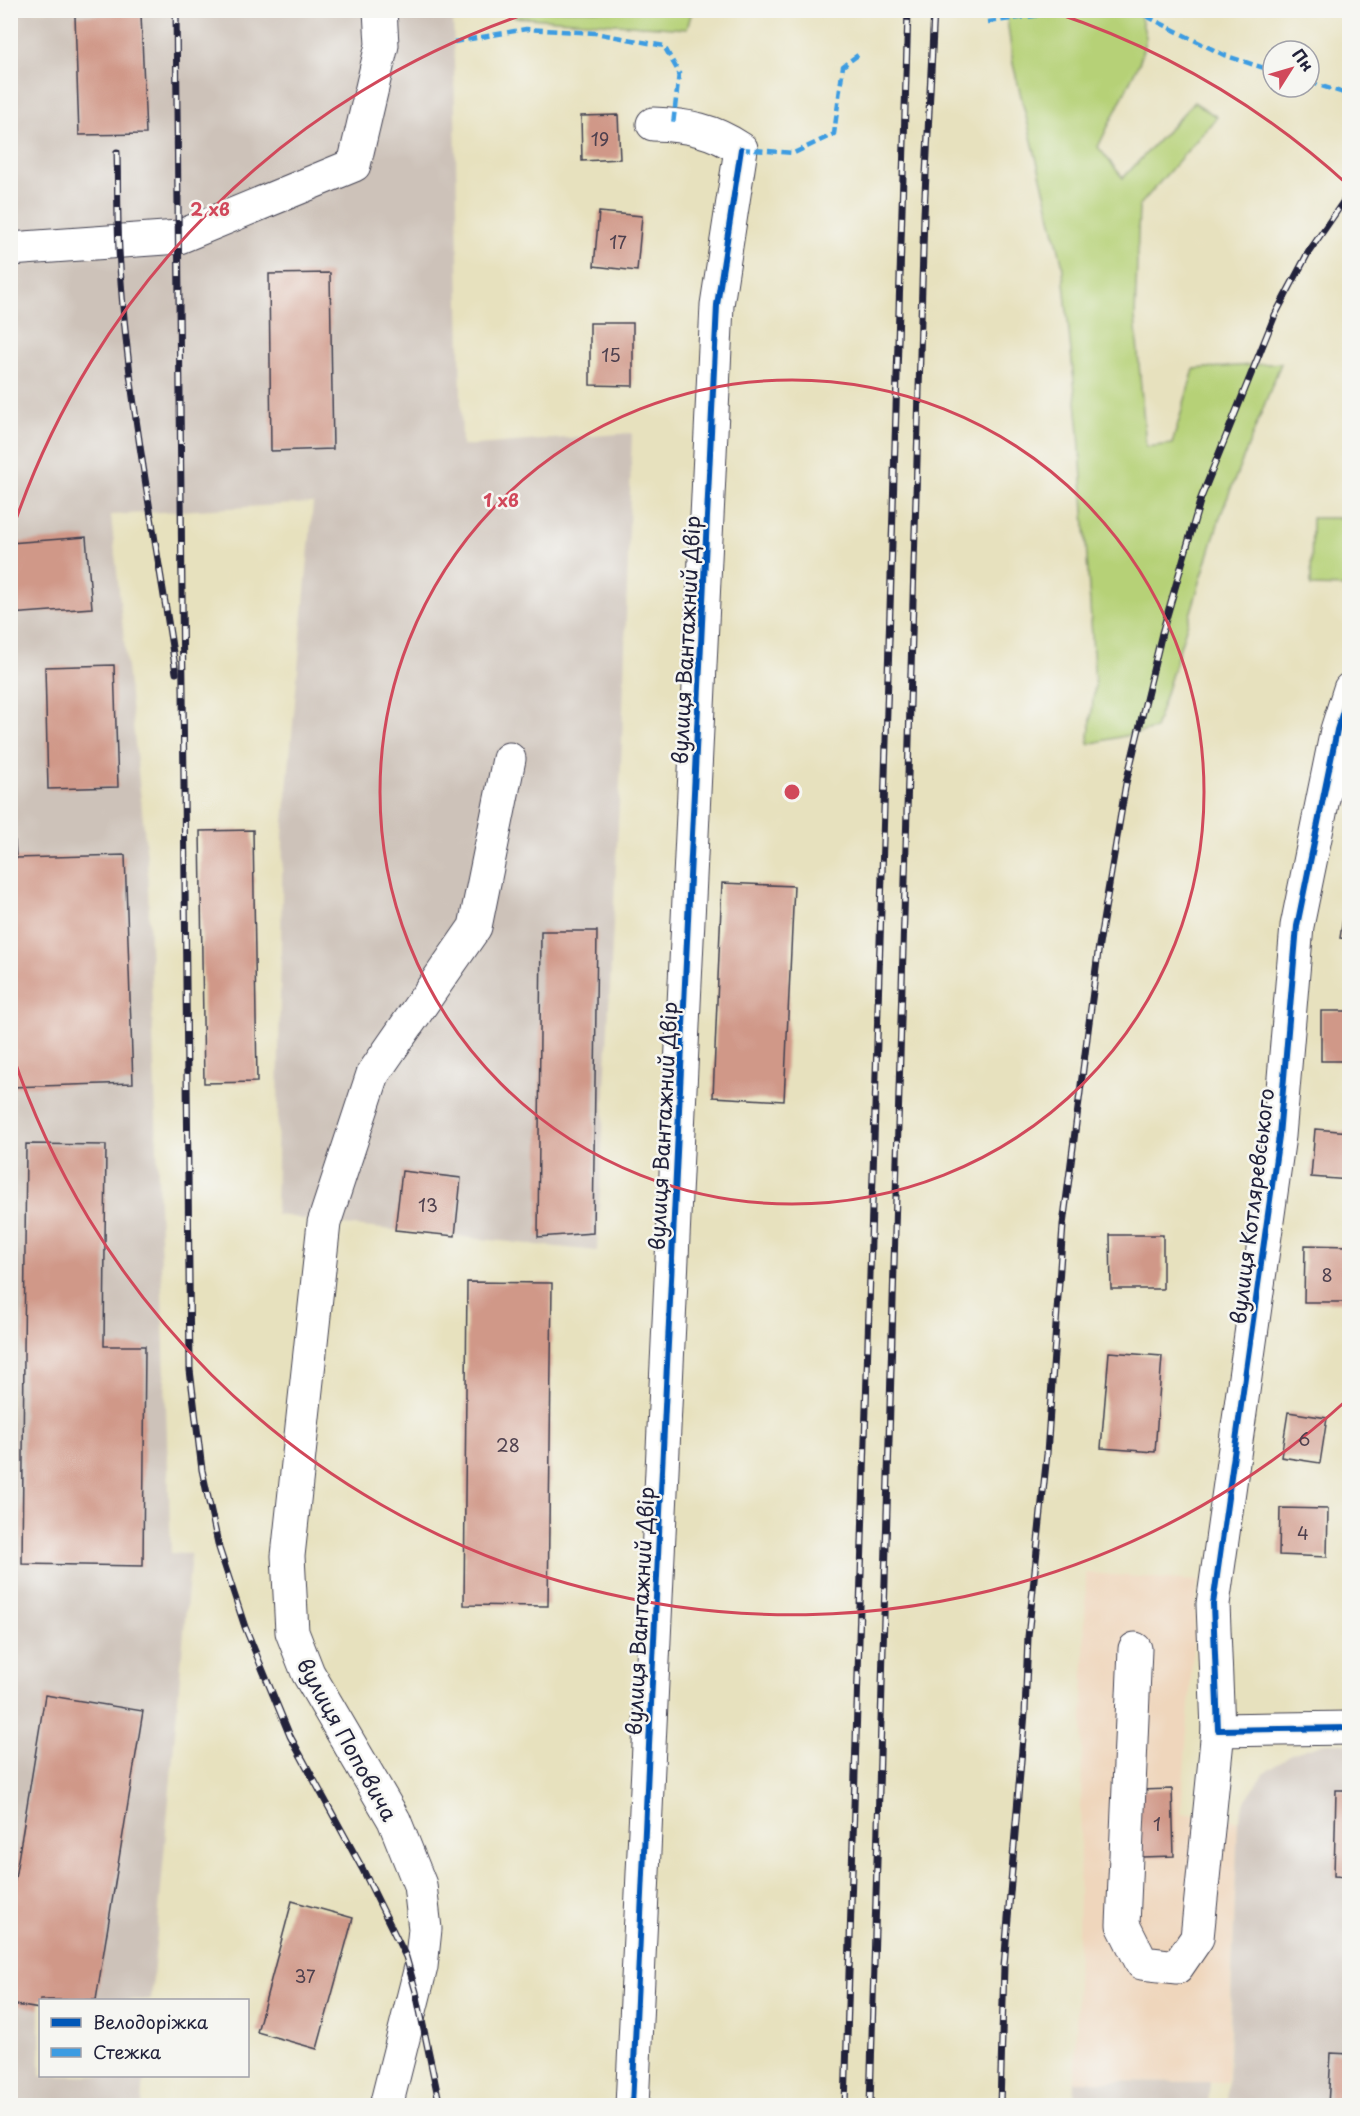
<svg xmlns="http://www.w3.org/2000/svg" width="1360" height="2116" font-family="'Playpen Sans',sans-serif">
<rect width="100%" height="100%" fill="#f6f6f2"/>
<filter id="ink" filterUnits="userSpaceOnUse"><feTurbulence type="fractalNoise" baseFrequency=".0167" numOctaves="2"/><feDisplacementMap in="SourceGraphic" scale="12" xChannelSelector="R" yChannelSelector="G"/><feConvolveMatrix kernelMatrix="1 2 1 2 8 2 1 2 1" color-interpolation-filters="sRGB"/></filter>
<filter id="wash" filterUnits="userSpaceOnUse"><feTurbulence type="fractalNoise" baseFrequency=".008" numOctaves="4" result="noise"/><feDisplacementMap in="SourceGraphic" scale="24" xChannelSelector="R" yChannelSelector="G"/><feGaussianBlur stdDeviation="1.35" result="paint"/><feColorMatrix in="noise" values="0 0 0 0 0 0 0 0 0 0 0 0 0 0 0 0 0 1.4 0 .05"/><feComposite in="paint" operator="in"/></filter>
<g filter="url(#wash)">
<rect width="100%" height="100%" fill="#e7e1be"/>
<path fill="#efd6bc" d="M1086,1573L1198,1581L1181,1814H1209L1238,1821L1227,2082L1075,2081Z"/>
<g fill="#cdc2b9">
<path d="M11,11H453L462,446L632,433L622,742L597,1251L324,1223L276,1214L283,834L313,503L111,515L147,857L171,1553L191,1554L151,2000H40V2076H144L142,2105L11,2106Z"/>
<path d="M1325,1743H1349V2105L1227,2106L1238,1821L1245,1801L1263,1774L1291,1754Z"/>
<path d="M1075,2081L1210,2082L1208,2105H1074Z"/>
</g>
<g fill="#b6d177" stroke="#6c7a59" stroke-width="1.5">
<path d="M512,11V10L692,11L687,29L514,17Z"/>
<path d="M1006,11H1139L1146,37L1140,61L1098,147L1123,178L1194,102L1217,117L1139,206L1135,317L1146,447L1172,444L1194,369L1281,363L1221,514L1155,729L1088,744L1095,684L1079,432L1062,262L1013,64Z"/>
<path d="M1312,518H1349V587L1311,586Z"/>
</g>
<g id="blocks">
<g fill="#d09888">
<path d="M141,14L146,134L79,135L75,16Z"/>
<path d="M618,115L620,159L582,161L581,116Z"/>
<path d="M599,212L642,216L637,271L594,266Z"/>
<path d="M330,273L333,449L271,451L269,274Z"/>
<path d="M590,323H633V386L590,385Z"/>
<path d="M86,537L92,608L10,614V543Z"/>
<path d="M114,665L118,787L48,789L45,667Z"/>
<path d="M253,830L257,1082L204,1083L200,831Z"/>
<path d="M10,841H15L16,858L125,855L133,1083L10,1087Z"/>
<path d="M722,883L794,886L784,1101L713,1097Z"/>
<path d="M1347,892H1350V939L1340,938Z"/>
<path d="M541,931H597L593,1233L538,1237Z"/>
<rect x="1321" y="1011" width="29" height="50"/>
<path d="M1315,1129L1350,1132V1180L1311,1177Z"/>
<path d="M26,1144L106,1145L104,1346H145L143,1566L22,1564Z"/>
<path d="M402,1171L461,1178L455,1236L395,1230Z"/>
<path d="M1110,1235H1163V1289H1111Z"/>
<path d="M1305,1245L1349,1246V1302H1304Z"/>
<path d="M467,1282L552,1283L548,1606L464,1605Z"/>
<path d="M1109,1352L1162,1356L1155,1452L1101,1448Z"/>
<path d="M1288,1412L1327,1418L1320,1463L1281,1457Z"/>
<path d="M1280,1508L1328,1509L1327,1557L1279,1555Z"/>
<path d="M45,1695L143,1711L96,2000H40V2009L10,2004V1909Z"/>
<path d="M1172,1789L1174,1856L1141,1857L1139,1790Z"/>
<path d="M1336,1790H1350V1877L1334,1876Z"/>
<path d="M292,1901L353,1918L317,2049L257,2032Z"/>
<path d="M1331,2053L1350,2054V2106H1328Z"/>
</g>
</g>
</g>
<g filter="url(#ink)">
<use href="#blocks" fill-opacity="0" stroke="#403f4f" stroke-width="1.5"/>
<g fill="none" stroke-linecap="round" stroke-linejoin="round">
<defs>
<g id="minor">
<path d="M10,249L179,237L354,165L382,45L380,10"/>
<path d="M1135,1649L1123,1925L1142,1963L1177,1967L1197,1938L1218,1730L1213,1604L1279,1136L1297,926L1337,730L1350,689"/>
<path d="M1218,1730L1350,1728"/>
<path d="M386,2106L421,1967L425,1929L420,1885L394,1820L308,1673L292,1632L288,1556L324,1223L373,1074L475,927L509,759"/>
<path d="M632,2106L717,305L741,149C713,130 687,125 653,124"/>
</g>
</defs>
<use href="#minor" stroke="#403f4f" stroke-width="35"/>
<use href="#minor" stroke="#fff" stroke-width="33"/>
<defs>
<g id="rail">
<path d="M176,10L190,1370L202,1470L219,1548L245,1627L290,1736L362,1868L406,1957L416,1992L440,2106"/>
<path d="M117,152C118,190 117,228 120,266C128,402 156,537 176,673"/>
<path d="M845,2106L908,10"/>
<path d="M870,2106L924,215L934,10"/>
<path d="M1000,2106L1004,1966L1025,1713L1028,1637L1047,1454L1063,1225L1099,945L1126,783L1162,633L1201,498L1275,315L1308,253L1350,192"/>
</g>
</defs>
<use href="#rail" stroke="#22223b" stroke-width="7"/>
<use href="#rail" stroke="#f6f6f2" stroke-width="4.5" stroke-dasharray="14" stroke-linecap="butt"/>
<g stroke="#3c9ce2" stroke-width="4.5" stroke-dasharray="9 4.5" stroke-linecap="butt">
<path d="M1134,10L1224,55L1273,71"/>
<path d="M988,22L1079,10"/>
<path d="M454,42L526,29L595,33L664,46L679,73L673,125"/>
<path d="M1309,82L1350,95"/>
<path d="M741,149L794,153L834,134L843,66L858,55"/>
</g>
<defs>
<g id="cycleway">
<path d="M1350,689L1337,730L1297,926L1279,1136L1213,1604L1218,1730L1350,1728"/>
<path d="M632,2106L717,305L741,149"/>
</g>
</defs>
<use href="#cycleway" stroke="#f6f6f2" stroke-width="10"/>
<use href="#cycleway" stroke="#0057b8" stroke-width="6"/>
</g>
</g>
<g fill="none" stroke="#d1495b" stroke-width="3">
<circle cx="792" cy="792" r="412"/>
<path d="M1348 1399A823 823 0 0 1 12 1053M12 531A823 823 0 0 1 531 12M1053 12A823 823 0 0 1 1348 185"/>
</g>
<g text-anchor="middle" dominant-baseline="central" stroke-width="5" stroke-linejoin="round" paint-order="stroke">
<g font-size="18" fill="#4e404e">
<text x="600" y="138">19</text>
<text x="618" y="241">17</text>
<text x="611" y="354">15</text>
<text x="428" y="1204">13</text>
<text x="1327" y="1274">8</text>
<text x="1304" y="1438">6</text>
<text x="508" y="1444">28</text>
<text x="1303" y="1532">4</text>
<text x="1157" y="1823">1</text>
<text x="305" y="1975">37</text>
</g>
<g font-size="21" fill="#22223b" stroke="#f6f6f2">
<text transform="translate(685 640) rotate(-87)">вулиця Вантажний Двір</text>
<text transform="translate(662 1126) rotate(-87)">вулиця Вантажний Двір</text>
<text transform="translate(1251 1206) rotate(-83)">вулиця Котляревського</text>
<text transform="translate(639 1611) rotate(-87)">вулиця Вантажний Двір</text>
<text transform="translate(348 1739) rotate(61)">вулиця Поповича</text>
</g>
</g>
<circle cx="792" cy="792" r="9" fill="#d1495b" stroke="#f6f6f2" stroke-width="3"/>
<g font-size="18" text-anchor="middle" font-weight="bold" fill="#d1495b" stroke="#f6f6f2" stroke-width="5" stroke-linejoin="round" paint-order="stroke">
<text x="210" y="216">2 хв</text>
<text x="501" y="507">1 хв</text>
</g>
<rect width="1360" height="2116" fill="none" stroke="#f6f6f2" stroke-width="36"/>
<rect x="39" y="1999" width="210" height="78" fill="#f6f6f2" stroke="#a1a1a9" stroke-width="1.5"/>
<rect x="51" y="2018" width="30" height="9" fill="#0057b8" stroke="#a1a1a9" stroke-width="1.5"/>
<text x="93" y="2029" font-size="18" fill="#22223b">Велодоріжка</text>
<rect x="51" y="2048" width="30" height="9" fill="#3c9ce2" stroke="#a1a1a9" stroke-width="1.5"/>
<text x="93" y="2059" font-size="18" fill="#22223b">Стежка</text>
<g transform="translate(1291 69) rotate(53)"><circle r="28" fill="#f6f6f2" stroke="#a1a1a9" stroke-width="1.5"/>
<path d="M0-4.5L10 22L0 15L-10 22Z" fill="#d1495b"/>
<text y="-9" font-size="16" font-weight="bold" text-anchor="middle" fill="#22223b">Пн</text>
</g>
</svg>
